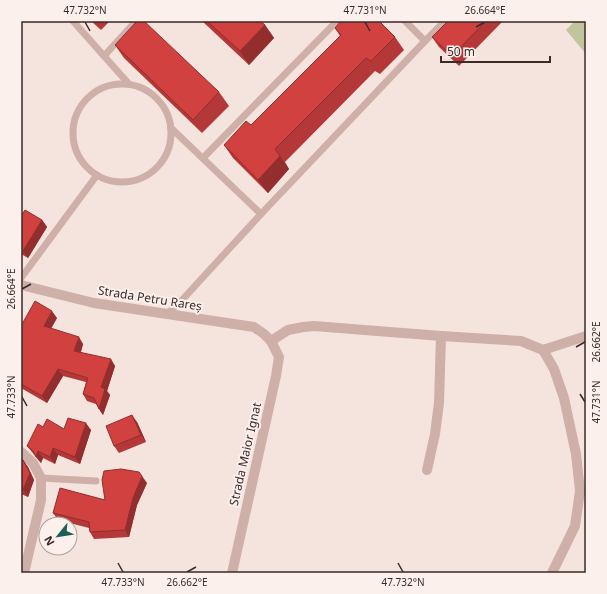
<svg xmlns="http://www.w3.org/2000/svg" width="607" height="594" font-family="'Noto Sans',sans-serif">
<rect width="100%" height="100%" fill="#f5e4dd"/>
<path fill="#c1c59c" d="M575,21H586V54L566,30Z"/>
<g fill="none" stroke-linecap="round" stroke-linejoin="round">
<g stroke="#ceb0a8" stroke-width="7">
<path d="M73,21L104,56"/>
<path d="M405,21L425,41"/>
<path d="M128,83L104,56L136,21"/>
<circle cx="122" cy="133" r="49"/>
<path d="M171,128L261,214"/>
<path d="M203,158L337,21"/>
<path d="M21,278L97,175"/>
<path d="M167,314L183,299L261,214L425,41L445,21"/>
<path d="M41,478L96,481"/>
</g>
<g stroke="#ceb0a8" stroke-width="10">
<path d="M271,341L288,330L303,327L314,326L441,336L521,341L543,350L554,369L564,398L576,454L580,491L575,526L552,573"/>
<path d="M543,350L586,336"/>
<path d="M21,452L33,463L41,478V500L24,573"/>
<path d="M427,470L435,434L439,403L441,336"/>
</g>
<path stroke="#ceb0a8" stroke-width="10" d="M21,285L94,303L254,327L264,334L271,341L279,357L276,376L232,573"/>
</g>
<g fill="#b33837">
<path d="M91,21H110L101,30Z"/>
<path d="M202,21H260L265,25L274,38L249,65Z"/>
<path d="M448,21H503L459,66L439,47L432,37Z"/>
<path d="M335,28L395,37L404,50L380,74L375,71L285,162L289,169L268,193L233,158L224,145L251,125L340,36Z"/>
<path d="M115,45L219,92L229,106L202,133L124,58Z"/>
<path d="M21,216L42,220L47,227L28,258L21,254Z"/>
<path d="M57,318L51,329L83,344L81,352L115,366L107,391L110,395L103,415L96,404L87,401L83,394L86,382L63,376L47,403L21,388V326Z"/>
<path d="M137,422L146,442L119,453L114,446Z"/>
<path d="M64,429L91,430L80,464L58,455L55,464L43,458L41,463L27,446Z"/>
<path d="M21,458L28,467L34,480L28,497L21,494Z"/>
<path d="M147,483L137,505L129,537L94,539L90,532L89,528L58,520L53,513L105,500Z"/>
</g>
<g fill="#922e2d">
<path d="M265,25L274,38L249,65L240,51Z"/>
<path d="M280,156L289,169L268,193L258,180Z"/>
<path d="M42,220L47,227L28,258L23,251Z"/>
<path d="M52,311L57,318L48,333L44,326Z"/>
<path d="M79,337L83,344L79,358L74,351Z"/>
<path d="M111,359L115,366L107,391L110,395L103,415L99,409L101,387Z"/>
<path d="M58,369L63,376L47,403L42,396Z"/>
<path d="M132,415L137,422L146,442L141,435Z"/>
<path d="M86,423L91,430L80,464L75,457Z"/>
<path d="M53,448L58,455L55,464L50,457Z"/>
<path d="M38,451L43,458L41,463L36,457Z"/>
<path d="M23,460L28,467L34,480L28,497L23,490Z"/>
<path d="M142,476L147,483L137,505L129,537L125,530L133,498Z"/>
</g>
<g fill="#d04140" stroke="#922e2d">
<path d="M137,21H144L219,92L193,120L115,45Z"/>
<path d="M207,21H260L265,25L240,51Z"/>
<path d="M341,21H379L395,37L371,61L366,58L275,149L280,156L258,180L224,145L246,121L251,125L341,35L335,28Z"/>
<path d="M448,21H486L452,56L432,37Z"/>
<path d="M25,210L42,220L23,251L21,250V216Z"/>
<path d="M35,301L52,311L44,326L79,337L74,351L111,359L101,387L105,389L99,409L94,398L83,394L88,378L58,369L42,396L21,384V326Z"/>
<path d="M132,415L141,435L114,446L106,426Z"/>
<path d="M68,418L86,423L75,457L53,448L50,457L38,451L36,457L33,451L27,446L38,424L43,427L47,419L64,429Z"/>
<path d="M21,458L23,460L30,473L23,490L21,489Z"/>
<path d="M121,469L139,472L142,476L133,498L125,530L90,532L89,522L53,513L60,488L105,500L102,480L104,471Z"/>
</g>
<path fill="none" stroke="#3a2a29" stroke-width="1.5" d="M85,22L90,31M365,22L370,31M476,27L485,22M22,289L31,284M576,347L585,342M580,394L585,402M22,397L27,406M118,563L123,572M398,563L403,572M187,572L196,567"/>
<g text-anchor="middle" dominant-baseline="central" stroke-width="4" stroke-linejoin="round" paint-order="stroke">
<g font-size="12" fill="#3a2a29" stroke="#fbf0eb">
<text transform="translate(150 298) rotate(9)">Strada Petru Rareș</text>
<text transform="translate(245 454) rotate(-77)">Strada Maior Ignat</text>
</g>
</g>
<rect width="607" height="594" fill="none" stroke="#fbf0eb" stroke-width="44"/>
<g transform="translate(58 536) rotate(240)"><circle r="19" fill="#fbf0eb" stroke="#aea19d"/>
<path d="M0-3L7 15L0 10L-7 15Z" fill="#1a6054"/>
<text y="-6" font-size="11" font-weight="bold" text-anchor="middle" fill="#3a2a29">N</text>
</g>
<path d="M441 56v6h109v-6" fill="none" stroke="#3a2a29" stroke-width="2"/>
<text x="447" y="56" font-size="12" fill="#3a2a29" stroke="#fbf0eb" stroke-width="3" paint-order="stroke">50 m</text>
<rect x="22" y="22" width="563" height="550" fill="none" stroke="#3a2a29" stroke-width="1.5"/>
<g font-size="10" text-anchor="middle" fill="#3a2a29">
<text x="85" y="14">47.732°N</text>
<text x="365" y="14">47.731°N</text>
<text x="485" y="14">26.664°E</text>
<text transform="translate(11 289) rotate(-90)" y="4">26.664°E</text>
<text transform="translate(596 342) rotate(-90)" y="4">26.662°E</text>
<text transform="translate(11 397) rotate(-90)" y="4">47.733°N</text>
<text transform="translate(596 402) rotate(-90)" y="4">47.731°N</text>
<text x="123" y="586">47.733°N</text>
<text x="187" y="586">26.662°E</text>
<text x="403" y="586">47.732°N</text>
</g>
</svg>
